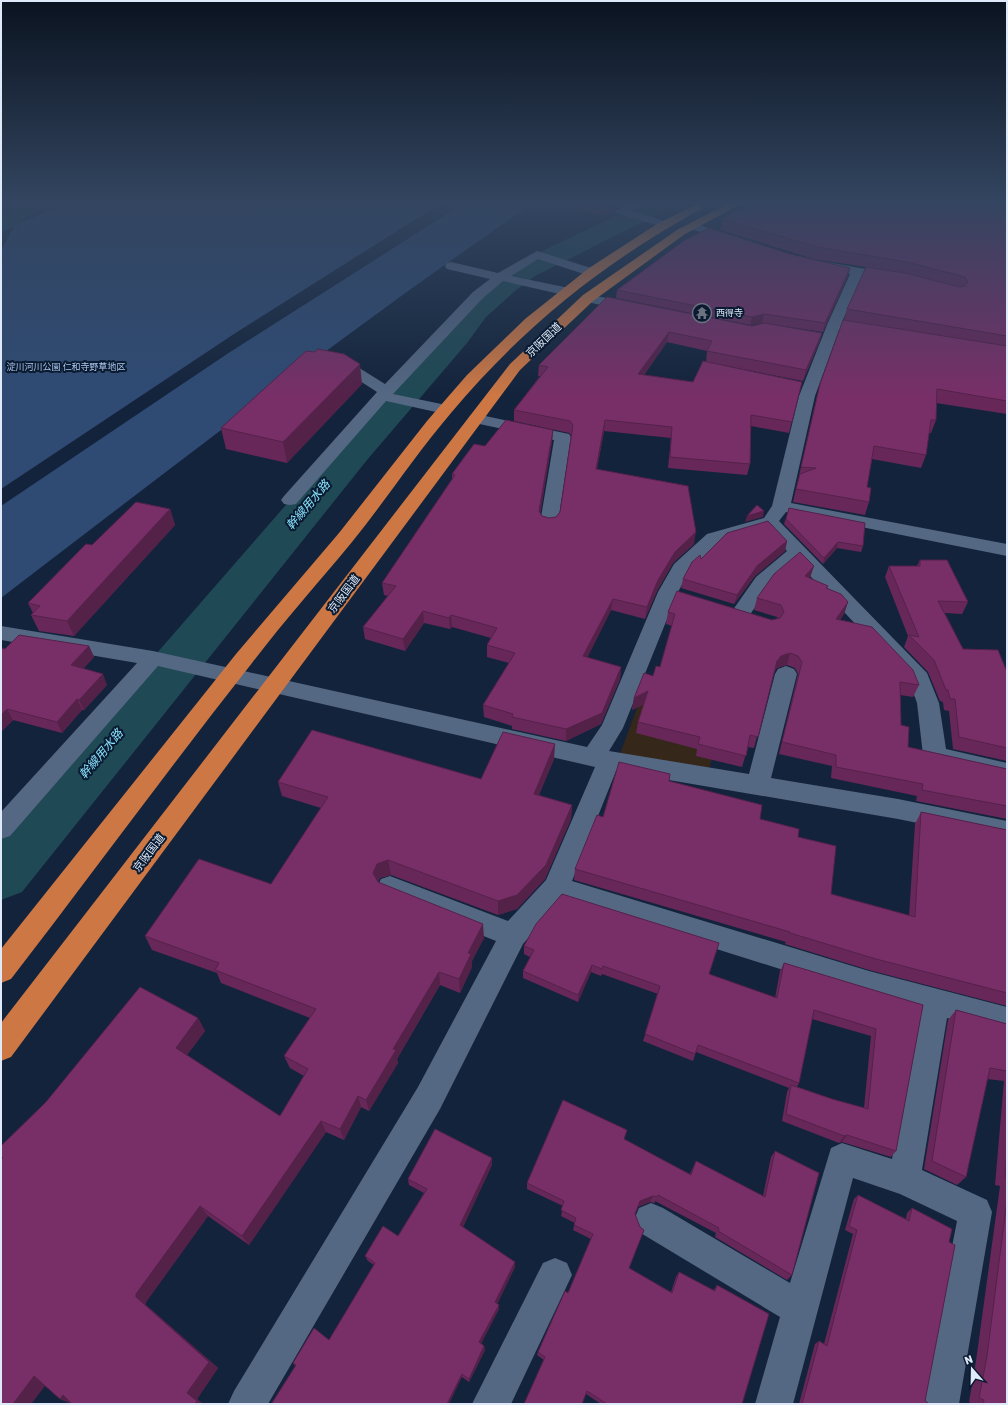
<svg xmlns="http://www.w3.org/2000/svg" width="1008" height="1405" font-family="Rubik,'Noto Sans JP',sans-serif">
<rect width="100%" height="100%" fill="#13233b"/>
<path fill="#35271a" d="M649,676L731,694L709,769L620,754Z"/>
<g fill="#2f4b74">
<path d="M73,200H446L234,334L1,489V250L15,225Z"/>
<path d="M469,200H538C354,325 178,463 1,598V506L227,354Z"/>
</g>
<path fill="#1f4954" d="M1,200H68C51,206 28,210 18,226L1,232Z"/>
<g fill="none" stroke-linecap="round" stroke-linejoin="round">
<path fill="#1f4954" fill-rule="evenodd" d="M686,200H690L659,215L656,214Z"/>
<path fill="#1f4954" fill-rule="evenodd" d="M649,200H681L677,205L535,276L515,291L486,317L467,343L367,460L22,892L1,900V832L339,444L445,329L464,303L515,264Z"/>
<g fill="#546783" fill-rule="evenodd">
<path d="M637,200H651L631,211L668,222L670,224L668,226H660L616,213L614,211Z"/>
<path d="M693,223L738,237L740,240L734,244L689,228L687,226Z"/>
<path d="M537,251L594,269L596,272L590,276L538,259L511,276L569,288L571,291L569,294L564,295L503,281L483,298L393,394L451,406L453,409L451,412L445,414L386,401L296,504L290,505L284,504L281,500L284,496L377,392L343,370L341,367L343,364H353L385,384L473,292L490,279L447,269L445,266L447,263L451,262L498,273Z"/>
<path d="M821,261L893,274L899,278L893,282L862,276L842,322L875,328L877,331L875,334L870,335L839,330L815,396L791,503L1007,544V556L786,512L779,521L927,673L939,703L946,749L1007,763V781L927,761L923,755L917,703L909,681L797,562L770,585L747,619L740,621L733,619L730,614L756,577L787,551L766,529L721,542L689,571L678,592L623,728L609,751L749,774L775,674L778,669L786,666L794,669L797,674L771,778L898,799L1007,821V841L898,819L616,771L572,881L869,971L1007,1007V1035L947,1018L922,1170L987,1200L992,1212L959,1404H921L957,1221L900,1194L853,1178L793,1404H755L780,1317L639,1232L634,1220L639,1208L651,1203L663,1208L790,1283L831,1148L842,1143L892,1159L919,1011L869,997L561,900L523,944L440,1109L268,1404H228L234,1391L418,1087L496,941L381,895L377,887L381,879L390,876L508,921L546,880L595,767L158,666L10,836L1,839V812L137,663L1,640V626L153,651L587,747L602,725L658,592L674,564L707,534L764,518L772,506L799,396L827,325L850,274L817,268L815,265L817,262Z"/>
<path d="M588,294L637,305L639,308L637,311L632,312L583,301L581,298L583,295Z"/>
<path d="M476,414L569,434L571,437L558,523L555,527L549,528L543,527L540,523L554,440L470,422L468,419L470,416Z"/>
<path d="M555,1258L567,1263L572,1275L511,1404H472L543,1263Z"/>
</g>
<g fill="#cd7744" fill-rule="evenodd">
<path d="M735,200H748L685,234L593,301L520,370L11,1057L1,1061V1023L510,364L583,295L677,230Z"/>
<path d="M697,204L701,205L703,207L701,209C603,263 523,327 451,413C416,454 386,500 352,542C319,582 284,621 252,663C170,767 92,874 11,979L1,983V949L236,654L339,533L427,421L467,375L525,319L589,268L657,224Z"/>
</g>
</g>
<g fill="#672859" fill-rule="evenodd">
<path d="M553,200H635L605,216L553,204Z"/>
<path d="M1007,200V414L936,403V420L931,433H929L926,455L921,468L872,459L867,487L869,502L865,515L793,502L820,384L844,320L847,309L866,267L814,259L720,230L722,219L741,212Z"/>
<path d="M790,254L850,268L848,276L823,332L762,323L750,325L616,298L617,290Z"/>
<path d="M607,297L752,326L822,333L819,343L803,381L706,362L802,382L789,433L751,426L750,464L747,475L668,468L671,438L604,431L597,469L694,544L673,563L657,591L645,619L611,610L587,658L621,667L620,679L601,724L566,741L512,729V726L484,717L483,705L509,663L487,657V645L491,638L452,627L450,629L424,623L405,651L365,639L363,627L388,596L384,595L382,583L452,479V474L485,446L553,430L552,441L540,513L542,516L549,518L556,517L560,512L571,435L569,433L514,421V410L540,376H538L539,365ZM667,342L707,351L706,362L693,382L644,375Z"/>
<path d="M362,384L287,463L226,449L221,428Z"/>
<path d="M789,508L863,546L861,552L837,548L823,564L784,524Z"/>
<path d="M170,509L175,525L74,636L39,631L31,615L33,613L28,603L92,545Z"/>
<path d="M787,541L785,551L755,576L734,604L681,588L683,579L701,559Z"/>
<path d="M920,560L968,602L962,614L945,613L963,649L1007,672V761L953,749L949,711L944,710L943,702L940,701L928,672L904,647L908,636L885,577L889,566H917Z"/>
<path d="M810,578L828,586L827,589L848,602L844,614L840,620L919,685L913,697L900,695L901,725L908,747L1007,769V819L916,801L917,796L831,778L832,766L779,754L798,674L795,668L787,665L777,668L774,672L754,748L748,747L742,767L696,756L697,749L636,733L638,722L644,704L632,710L634,698L653,676L660,667L672,626L666,624L668,612L772,620L778,618L777,617L754,610L757,598Z"/>
<path d="M89,646L94,657L83,669L107,685L84,710H82L62,733L13,720L1,732L5,649Z"/>
<path d="M554,759L539,795L572,805L571,819L545,879L517,909L498,915L391,875L380,878L378,882L484,938L472,961V967L460,993L440,985L397,1059L398,1063L369,1111L361,1107L344,1140L326,1132L249,1245L208,1216L146,1302V1305L218,1368L197,1399L203,1404H72L60,1399L45,1385L31,1404H2L198,1018L205,1031L187,1055L280,1116L304,1076L290,1068L284,1056L310,1018L221,983L217,973L152,950L145,936L271,884L321,808L282,796L278,782L481,779Z"/>
<path d="M669,781L760,819L798,837L831,894L909,916L915,824L921,812L1007,830V1006L869,970L785,944L786,942L574,880L575,869L603,817Z"/>
<path d="M524,946L709,974L775,998L780,971L784,963L923,1005L896,1151L891,1157L842,1142L839,1143L782,1121L787,1092L789,1088L696,1052L693,1061L643,1041L658,994L602,974L601,976L591,972L578,1002L523,978V971L530,957L524,954ZM812,1019L871,1036L864,1108L832,1099L797,1087L799,1083Z"/>
<path d="M956,1010L1007,1024V1404H973L969,1402L976,1361L1000,1186L995,1185L1004,1081L987,1079L966,1177L957,1185L924,1169L948,1020Z"/>
<path d="M624,1140L690,1174L696,1161L763,1196L771,1157L775,1151L792,1275L787,1280L715,1237L716,1233L655,1201V1203L650,1202L638,1207L635,1215L629,1268L671,1292L676,1277L679,1272L713,1291L717,1285L742,1404H601L586,1394L544,1360L537,1355L538,1352L568,1293L591,1239L573,1230L575,1223L561,1216L563,1206L527,1189V1183Z"/>
<path d="M492,1165L463,1227L515,1267L497,1303L499,1309L481,1343L484,1346L485,1350L469,1382L462,1377L295,1366L293,1363L329,1340L374,1265L368,1261L365,1256L398,1236L424,1193L409,1185L408,1179Z"/>
<path d="M858,1195L906,1219L907,1213L912,1208L949,1242L925,1401L928,1404H799L815,1344L819,1341L824,1344L837,1295L853,1234L845,1230L854,1199Z"/>
</g>
<g fill="#542149">
<path d="M622,200H635L605,216L606,208Z"/>
<path d="M850,268L848,276L823,332L825,323Z"/>
<path d="M764,314L762,323L750,325L752,317Z"/>
<path d="M669,332L667,342L636,385L638,374Z"/>
<path d="M822,333L819,343L803,381L806,370Z"/>
<path d="M360,364L362,384L287,463L283,442Z"/>
<path d="M605,420L604,431L595,480L596,469Z"/>
<path d="M553,430L552,441L539,523V511Z"/>
<path d="M170,509L175,525L74,636L67,621Z"/>
<path d="M764,511L763,517L745,522L747,516Z"/>
<path d="M696,532L694,544L673,563L657,591L645,619L647,607L658,580L675,552Z"/>
<path d="M787,541L785,551L755,576L734,604L737,595L757,566Z"/>
<path d="M838,542L837,548L823,564L824,558Z"/>
<path d="M814,566L810,578L801,588L805,576Z"/>
<path d="M613,599L611,610L582,668L583,656Z"/>
<path d="M848,602L844,614L832,631L836,619Z"/>
<path d="M423,611L424,623L405,651L403,639Z"/>
<path d="M451,615L452,627L450,629L449,618Z"/>
<path d="M89,646L94,657L76,676L71,665Z"/>
<path d="M790,653L787,665L777,668L774,673L777,661L781,656Z"/>
<path d="M621,667L620,679L601,724L566,741V729Z"/>
<path d="M103,674L107,685L84,710L79,700Z"/>
<path d="M648,691L646,703L632,710L634,698Z"/>
<path d="M77,699L82,710L62,733L57,722Z"/>
<path d="M7,709L13,720L1,732V715Z"/>
<path d="M555,744L554,759L533,809L534,794Z"/>
<path d="M572,805L571,819L545,879L517,909L498,915V901Z"/>
<path d="M388,860L391,875L380,878L376,888L373,873L377,864Z"/>
<path d="M483,924L484,938L472,961V967L460,993L459,979L468,953Z"/>
<path d="M592,965L591,972L578,1002V995Z"/>
<path d="M439,972L440,985L397,1059L398,1063L369,1111L366,1100L393,1049Z"/>
<path d="M198,1018L205,1031L183,1060L176,1048Z"/>
<path d="M358,1096L361,1107L344,1140L340,1129Z"/>
<path d="M321,1121L326,1132L249,1245L242,1236Z"/>
<path d="M847,1135L842,1142L839,1143L844,1136Z"/>
<path d="M492,1158V1165L461,1231L460,1225Z"/>
<path d="M653,1196L650,1202L638,1207L633,1219L640,1201Z"/>
<path d="M200,1206L208,1216L146,1302V1305L218,1368L197,1399L203,1404H195L187,1393L136,1297V1294Z"/>
<path d="M515,1262V1267L496,1307L495,1302Z"/>
<path d="M499,1305V1309L480,1346L479,1342Z"/>
<path d="M484,1346L485,1350L469,1382V1379Z"/>
<path d="M462,1374V1377L449,1404H447Z"/>
<path d="M34,1376L48,1382L31,1404H13Z"/>
<path d="M63,1395L73,1404L60,1399Z"/>
</g>
<g fill="#782f68" stroke="#542149">
<path d="M566,200H622L606,208Z"/>
<path d="M759,200H1007V336L847,309L866,267L905,273L960,287L965,286L968,282L965,277L907,262L817,247L722,219L737,211L741,212Z"/>
<path d="M709,228L790,254L850,268L825,323L764,314L752,317L617,290L685,240Z"/>
<path d="M607,297L752,326L764,323L822,333L806,370L707,351L712,341L669,332L638,374L693,382L703,361L802,382L792,422L751,415L750,464L670,457L672,427L605,420L596,469L688,486L696,532L675,552L658,580L647,607L613,599L583,656L621,667L602,713L566,729L512,717L513,714L483,705L515,653L487,645L497,628L451,615L449,618L423,611L403,639L363,627L396,586L382,583L455,475L452,474L474,444L485,446L506,420L553,430L539,511L542,516L549,518L556,517L560,512L573,425L570,421L514,410L548,367L539,365Z"/>
<path d="M843,320L1007,346V401L937,389L936,420H931L926,455L874,446L867,487L871,488L869,502L796,489L800,474L816,468L801,467L820,384Z"/>
<path d="M318,349L344,354L360,364L283,442L221,428L306,351L314,352Z"/>
<path d="M136,502L170,509L67,621L31,615L40,606L28,603L86,544L92,545Z"/>
<path d="M757,505L764,511L747,516Z"/>
<path d="M789,508L865,523L863,546L838,542L824,558L786,519Z"/>
<path d="M768,521L787,541L757,566L737,595L683,579L692,562L700,555L701,559L727,533Z"/>
<path d="M800,552L814,566L805,576L828,586L826,588L841,594L848,602L836,619L872,627L913,670L919,685L900,682L901,725L909,727L908,747L1007,769V806L922,790L923,784L836,767V755L782,742L802,662L798,656L790,653L781,656L777,661L758,737L750,735L746,756L698,744L700,737L638,722L648,691L634,698L644,673L653,676L656,666L660,667L675,614L668,612L677,591L772,620L780,618L784,612L781,605L757,598L774,574Z"/>
<path d="M920,560H947L968,602L938,601L963,649L998,650L1007,672V748L959,737L955,699H950L948,690H946L934,660L909,635L919,637L889,566H920Z"/>
<path d="M19,635L89,646L71,665L103,674L79,700L77,699L57,722L7,709L1,715V648L5,649Z"/>
<path d="M312,730L481,779L503,732L555,744L534,794L572,805L546,865L517,895L498,901L388,860L377,864L373,873L378,882L483,924L468,953L471,954L459,979L439,972L393,1049L396,1050L366,1100L358,1096L340,1129L321,1121L242,1236L200,1206L136,1294V1297L209,1362L187,1393L197,1401L195,1404H72L63,1395L60,1399L34,1376L13,1404H2L1,1403V1160L3,1158L1,1157V1146L46,1102L140,987L198,1018L176,1048L280,1116L308,1069L284,1056L316,1009L215,970L219,963L145,936L199,859L271,884L328,797L278,782Z"/>
<path d="M619,762L670,774L669,781L762,805L760,819L799,829L798,837L836,846L831,894L915,917L921,812L1007,830V993L876,959L790,933V932L575,869L597,815L603,817Z"/>
<path d="M562,894L719,943L709,974L777,998L784,963L923,1005L896,1151L847,1135L844,1136L786,1114L791,1085L832,1099L868,1109L876,1029L814,1010L799,1083L698,1045L695,1054L645,1034L660,986L603,966L602,969L592,965L578,995L523,971L534,950L524,946L536,924Z"/>
<path d="M956,1010L1007,1024V1071L990,1068L966,1177L932,1161Z"/>
<path d="M563,1100L627,1130L624,1139L691,1175L696,1161L765,1197L775,1151L819,1173L792,1275L718,1231L719,1228L658,1195L657,1197L653,1196L640,1201L635,1214L640,1227L644,1230L629,1268L672,1293L679,1272L715,1291L717,1285L769,1314L742,1404H607L587,1391L582,1404H524L545,1357L538,1352L565,1291L568,1293L593,1234L574,1225L576,1218L561,1210L564,1201L527,1183Z"/>
<path d="M435,1129L492,1158L460,1225L515,1262L495,1302L499,1305L479,1342L484,1346L469,1379L462,1374L447,1404H273L272,1403L296,1365L293,1363L314,1328L329,1340L375,1263L365,1256L383,1226L398,1236L427,1189L408,1179Z"/>
<path d="M1007,1150V1177H1005Z"/>
<path d="M858,1195L909,1221L912,1208L952,1229L949,1242L955,1245L925,1401L928,1403V1404H802L819,1341L827,1346L841,1291L857,1230L849,1226Z"/>
<path d="M1007,1200V1404H983L984,1400L979,1398L987,1356Z"/>
</g>
<linearGradient id="sky" x2="0" y2="1"><stop stop-color="#0a1320"/><stop offset="0.51" stop-color="#334560"/><stop offset="1" stop-color="#334560" stop-opacity="0"/></linearGradient>
<rect width="1008" height="396" fill="url(#sky)"/>
<defs>
<symbol id="temple-ring" viewBox="-11 -11 22 22"><circle r="9.5" fill="#0a1a30" stroke="#6b7280" stroke-width="1.5"/><path d="M0-6L5-2H3V0L6.5 2.5H4V6H1.5V3h-3V6H-4V2.5H-6.5L-3 0V-2H-5Z" fill="#6b7280"/></symbol>
</defs>
<g fill-rule="evenodd">
<use href="#temple-ring" x="691" y="302" width="22" height="22"/>
</g>
<g text-anchor="middle" dominant-baseline="central" stroke-width="4" stroke-linejoin="round" paint-order="stroke">
<g font-size="9" fill="#deeafa" stroke="#0a1a30" text-anchor="start">
<text x="716" y="313">西得寺</text>
</g>
<g font-size="9" fill="#acc7ee" stroke="#0a1a30">
<text x="66" y="367">淀川河川公園 仁和寺野草地区</text>
</g>
<g font-size="11" fill="#deeafa" stroke="#0a1a30">
<text transform="translate(544 340) rotate(-44)">京阪国道</text>
<text transform="translate(344 594) rotate(-53)">京阪国道</text>
<text transform="translate(149 853) rotate(-53)">京阪国道</text>
</g>
<g font-size="12" font-style="italic" fill="#88e2fc" stroke="#0a1a30">
<text transform="translate(308 505) rotate(-50)">幹線用水路</text>
<text transform="translate(101 754) rotate(-50)">幹線用水路</text>
</g>
</g>
<rect width="1008" height="1405" fill="none" stroke="#deeafa" stroke-width="4"/>
<g transform="translate(972 1369) rotate(340)" stroke="#0a1a30" stroke-width="3" paint-order="stroke">
<path d="M0-3L7 15L0 10L-7 15Z" fill="#deeafa"/>
<text y="-6" font-size="11" font-weight="bold" text-anchor="middle" fill="#deeafa">N</text>
</g>
</svg>
